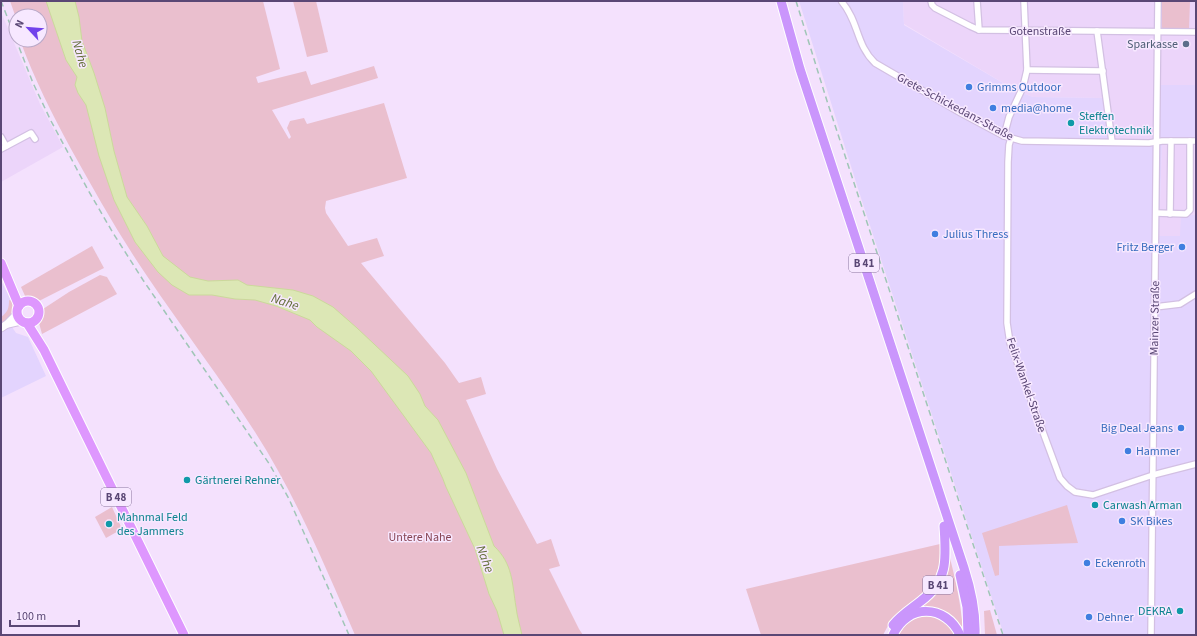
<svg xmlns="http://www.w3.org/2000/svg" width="1197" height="636" font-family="'Source Sans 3',sans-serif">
<rect width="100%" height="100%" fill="#f4e1fd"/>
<g fill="#ecd5fa">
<path d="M903,1H1196V85H1158L1156,142H1112L1106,98L1033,97L1015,90L904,24Z"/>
<path d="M1,12L40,104L63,147L1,182Z"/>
<path d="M1162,141L1196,142V215H1181V236H1159Z"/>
</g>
<g fill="#e3d4fe">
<path d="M799,1H903L904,25L1015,90L1033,97L1106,98L1112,142H1156L1158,85H1196V142H1162L1159,236H1180L1181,215H1196V635H1004L861,198Z"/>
<path d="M1,281L11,300L8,321L16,333L28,337L46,376L1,398Z"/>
</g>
<g fill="#eabfce">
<path d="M10,1H263L280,69L256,77L258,83L306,71L311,85L374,66L378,78L272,110L289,139L291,137L287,128L290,121L304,118L307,124L384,103L407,178L326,201L325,208L326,213L348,246L377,238L384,256L361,263L445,363L459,383L481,377L486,394L466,400L497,469L537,544L551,539L560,566L549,569L579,629L583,635H355C325,566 296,496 255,432C221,379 182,328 147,276C119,235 95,192 71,149C52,114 34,78 20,40H40V16H16V28L13,20L16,18Z"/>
<path d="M293,1H316L328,52L307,57Z"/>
<path d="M1162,1H1190L1189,29H1162Z"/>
<path d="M92,246L104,268L37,302L26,298L21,287Z"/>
<path d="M100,275L107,277L117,294L42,334L39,323L43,309L69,292Z"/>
<path d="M9,300L12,301C14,312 11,318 1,323V317C8,312 9,308 9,300Z"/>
<path d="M1067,505L1078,543L999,546V575L995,576L982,533Z"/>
<path d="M112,507L122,529L106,538L95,517Z"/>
<path d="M940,544V562L936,575L929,588L891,620L883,635H761L746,589Z"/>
<path d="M950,558C956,582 961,605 963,629C952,612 941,607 921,607C939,592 947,581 950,558Z"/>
<path d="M990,610L997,635H985L984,611Z"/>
<path d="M928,615C942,617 949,623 956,635H899C907,621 912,618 928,615Z"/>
</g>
<path fill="#dce7b5" stroke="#cbd99b" d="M46,1H75L79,17L82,41L94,73L105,108L114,151L127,197L147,226L163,256L190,277L208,281L238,280L247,285L293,290L313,296L333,307L357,328L408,376L420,394L425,406L438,420L466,473L494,546C513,564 512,583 516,607C517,616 520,626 522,635H504L497,611L489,594L475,549L446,487C442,475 436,465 431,453L371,371L351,351L317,327L310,320L276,306L255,300L235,299L212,295H189L172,285L158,272L135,242L114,200L99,156L86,105L78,93L75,85L77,77L66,60Z"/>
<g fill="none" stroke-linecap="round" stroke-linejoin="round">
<defs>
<g id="minor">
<path d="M931,1L932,5L935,8L970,26L979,30L1196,32"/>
<path d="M977,1L979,30"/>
<path d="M842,2C859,22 856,45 875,63L961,113L1004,136L1022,141L1149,143L1162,141H1196"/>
<path d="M1097,31L1112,142"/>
<path d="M1027,70L1103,71"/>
<path d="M1004,136L1009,117L1023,87L1027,70L1024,1"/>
<path d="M1,137L6,146"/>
<path d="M1011,138L1009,145L1008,162L1007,323L1010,343L1060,478L1067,486L1075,492L1093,495L1153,475L1196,464"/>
<path d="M1,149L31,133L35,139"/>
<path d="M1156,213L1186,214L1190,210V141"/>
<path d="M1170,214L1171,141"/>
<path d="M1155,307L1180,304L1196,294"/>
<path d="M1151,635L1158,1"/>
</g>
<g id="tertiary">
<path d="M8,324L21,321"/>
<path d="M1,328L7,324L17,314"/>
</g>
<g id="primary">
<path d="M1,263L19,306"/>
<circle cx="28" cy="312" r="11"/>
<path d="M27,323L44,350L184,635"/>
</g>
<g id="trunk">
<path d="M781,1L800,69L964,568C971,590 976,612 975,635"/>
<path d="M960,575L967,607L968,635"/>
<path d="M893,625C901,615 911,609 921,601C949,581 946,557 944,526"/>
<path d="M893,635C907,603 946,604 960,635"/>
</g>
</defs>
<use href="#minor" stroke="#d3c0e3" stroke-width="8"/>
<use href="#tertiary" stroke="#d3c0e3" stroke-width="9"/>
<use href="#primary" stroke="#fff" stroke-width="11"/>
<use href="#trunk" stroke="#fff" stroke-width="11"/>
<use href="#minor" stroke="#fff" stroke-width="5.5"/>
<use href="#tertiary" stroke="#fff" stroke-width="7"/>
<use href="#primary" stroke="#de97fe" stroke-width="9"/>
<use href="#trunk" stroke="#ca96fc" stroke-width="9"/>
<g stroke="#a0c6b7" stroke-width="1.5" stroke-dasharray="6 4" stroke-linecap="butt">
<path d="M1,1L33,83L51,121L88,190L113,233L143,280L270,465L289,499L349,635"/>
<path d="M796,1L827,101L1003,635"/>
</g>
</g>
<circle fill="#5c6f8a" stroke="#f7e8ff" stroke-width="1.5" cx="1186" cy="44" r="4"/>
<g fill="#3f7fe0" stroke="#f7e8ff" stroke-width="1.5">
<circle cx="969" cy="87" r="4"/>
<circle cx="993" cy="108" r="4"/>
<circle cx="935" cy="234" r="4"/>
<circle cx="1182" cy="247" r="4"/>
<circle cx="1181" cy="428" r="4"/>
<circle cx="1128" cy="451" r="4"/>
<circle cx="1122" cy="521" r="4"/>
<circle cx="1087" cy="563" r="4"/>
<circle cx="1089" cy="617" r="4"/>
</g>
<g fill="#0f9aa8" stroke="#f7e8ff" stroke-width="1.5">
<circle cx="1071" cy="123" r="4"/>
<circle cx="187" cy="480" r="4"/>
<circle cx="1095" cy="505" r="4"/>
<circle cx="109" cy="524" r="4"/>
<circle cx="1180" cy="611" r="4"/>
</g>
<g text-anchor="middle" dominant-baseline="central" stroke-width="3" stroke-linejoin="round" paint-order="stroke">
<g fill="#f7e8ff" stroke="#89779e" stroke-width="1">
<rect x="849" y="254" width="30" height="18" rx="3"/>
<rect x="101" y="488" width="30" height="18" rx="3"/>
<rect x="923" y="576" width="30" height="18" rx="3"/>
</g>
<g font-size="11" font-weight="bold" fill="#5a4775">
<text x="864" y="263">B 41</text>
<text x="116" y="497">B 48</text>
<text x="938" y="585">B 41</text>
</g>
<g font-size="12" fill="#5a4775" stroke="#f7e8ff">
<text x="1040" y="31">Gotenstraße</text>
<text transform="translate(955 107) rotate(28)">Grete-Schickedanz-Straße</text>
<text transform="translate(1155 318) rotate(-89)">Mainzer Straße</text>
<text transform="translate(1026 385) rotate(71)">Felix-Wankel-Straße</text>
</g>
<g font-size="12" fill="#4e5e75" stroke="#f7e8ff" text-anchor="end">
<text x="1178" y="44">Sparkasse</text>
</g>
<g font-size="12" fill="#366cbe" stroke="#f7e8ff" text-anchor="start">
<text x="977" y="87">Grimms Outdoor</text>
<text x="1001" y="108">media@home</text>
<text x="943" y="234">Julius Thress</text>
<text x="1174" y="247" text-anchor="end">Fritz Berger</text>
<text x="1173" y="428" text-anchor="end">Big Deal Jeans</text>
<text x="1136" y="451">Hammer</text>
<text x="1130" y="521">SK Bikes</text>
<text x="1095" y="563">Eckenroth</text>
<text x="1097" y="617">Dehner</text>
</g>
<g font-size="12" fill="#0d838f" stroke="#f7e8ff" text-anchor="start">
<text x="1079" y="116">Steffen<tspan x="1079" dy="14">Elektrotechnik</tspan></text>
<text x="195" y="480">Gärtnerei Rehner</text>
<text x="1103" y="505">Carwash Arman</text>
<text x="117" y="517">Mahnmal Feld<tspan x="117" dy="14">des Jammers</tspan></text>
<text x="1172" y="611" text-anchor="end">DEKRA</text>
</g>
<g font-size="12" fill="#874453" stroke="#f7e8ff">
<text x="420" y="537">Untere Nahe</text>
</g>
<g font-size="13" font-style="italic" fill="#606d35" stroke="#f7e8ff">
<text transform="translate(80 54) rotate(74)">Nahe</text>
<text transform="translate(285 302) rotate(18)">Nahe</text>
<text transform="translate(485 559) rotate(69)">Nahe</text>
</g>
</g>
<rect width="1197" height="636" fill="none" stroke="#5a4775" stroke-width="4"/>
<g transform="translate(28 28) rotate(296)"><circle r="19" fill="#f7e8ff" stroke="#b8a8c8"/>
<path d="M0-3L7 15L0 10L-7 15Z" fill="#7242eb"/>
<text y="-6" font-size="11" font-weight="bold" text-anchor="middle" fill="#5a4775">N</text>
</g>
<path d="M10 620v6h69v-6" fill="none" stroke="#5a4775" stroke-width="2"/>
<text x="16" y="620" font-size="12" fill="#5a4775" stroke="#f7e8ff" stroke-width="3" paint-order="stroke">100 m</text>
</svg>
